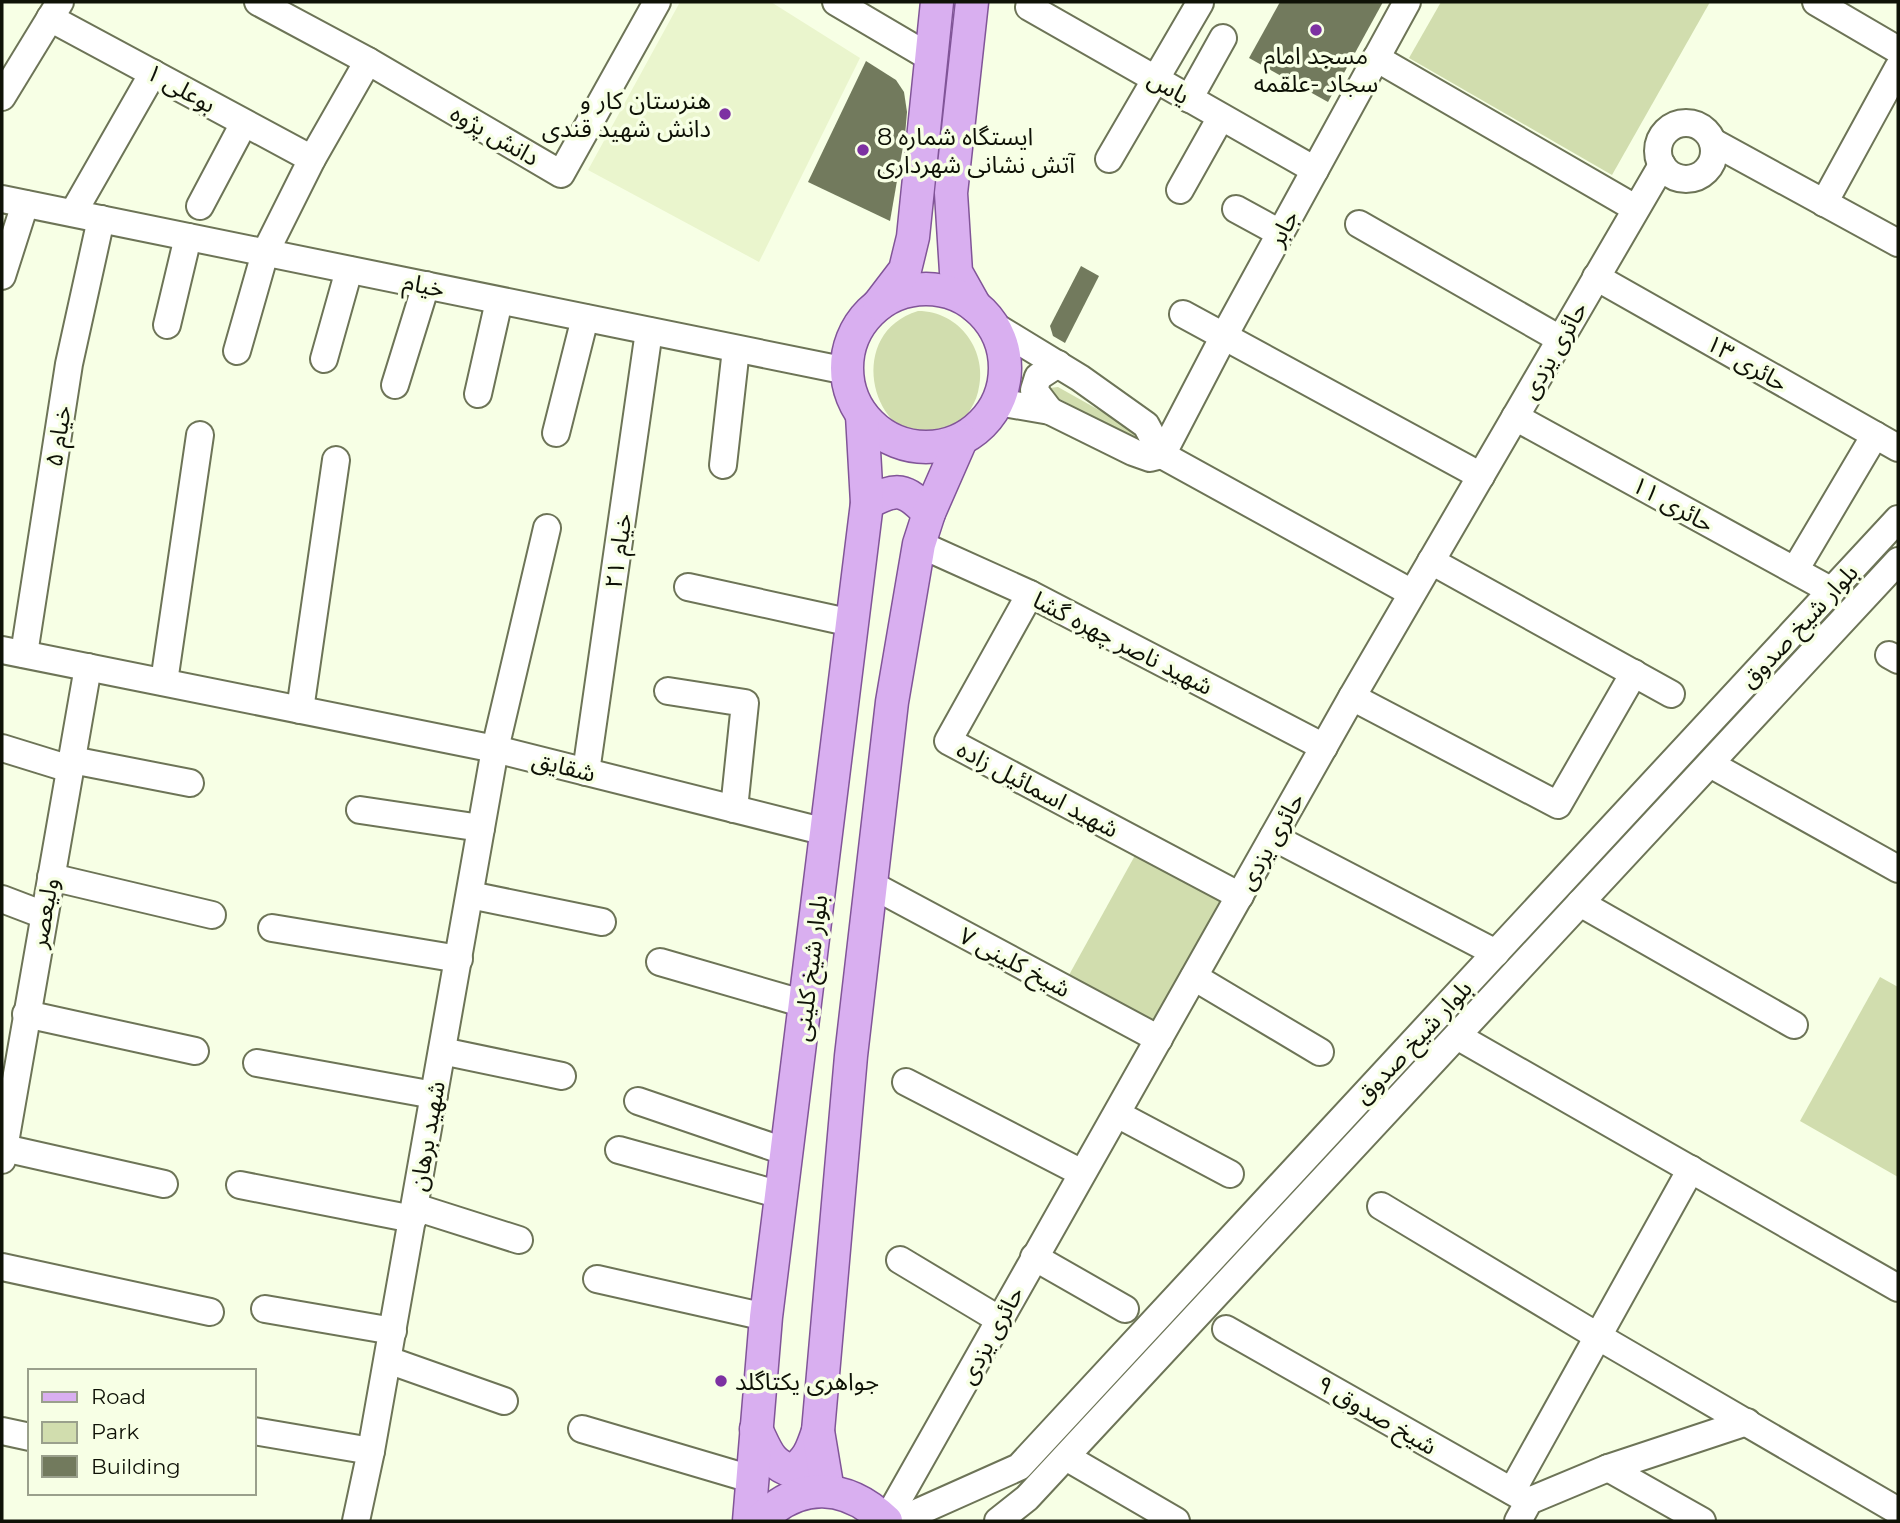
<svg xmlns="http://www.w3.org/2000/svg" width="1900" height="1523" font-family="Montserrat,'Noto Sans Arabic',sans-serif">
<rect width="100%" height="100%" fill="#f7ffe5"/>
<path fill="#eaf5cd" d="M680,2H771L860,58L759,262L588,170Z"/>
<g fill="#d1ddae">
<path d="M1441,2H1710L1612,175L1409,58Z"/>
<path d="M918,311C960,311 989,352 978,392C974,408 963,422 949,429C880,464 836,336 918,311Z"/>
<path d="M1058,387L1154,441L1147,447L1049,393V388Z"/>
<path d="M1138,850L1223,898L1154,1023L1069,975Z"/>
<path d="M1880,977L1898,987V1177L1800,1121Z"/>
</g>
<g fill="#727a5d">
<path d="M1280,2H1383L1328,102L1249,58Z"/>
<path d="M866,61L896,80L904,92L907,112L905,135L890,221L808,182Z"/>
<path d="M1081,266L1099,276L1065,343L1053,336L1050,326Z"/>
</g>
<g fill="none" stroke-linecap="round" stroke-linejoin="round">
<defs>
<g id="minor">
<path d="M258,2L368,61L561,174L657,2"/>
<path d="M836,2L931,58"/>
<path d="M1032,2L1029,7L1315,170"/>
<path d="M1816,2L1898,50"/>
<path d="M50,18L312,159"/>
<path d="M1376,58L1635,208"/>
<path d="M2,97L60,2"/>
<path d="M1189,99L1223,38"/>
<circle cx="1686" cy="151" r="28"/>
<path d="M1713,142L1898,243"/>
<path d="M1109,159L1200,3"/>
<path d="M1180,190L1221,117"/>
<path d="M2,199L847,371"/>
<path d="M1824,203L1898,68"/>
<path d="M200,206L244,123"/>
<path d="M1236,209L1280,233"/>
<path d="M73,213L153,73"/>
<path d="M1359,224L1560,339"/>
<path d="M2,276L25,204"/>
<path d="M1596,277L1898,448"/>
<path d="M1183,314L1481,476"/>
<path d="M167,325L188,237"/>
<path d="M993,325L1080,378L1146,425L1162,455"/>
<path d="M237,351L265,253L312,159L368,61"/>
<path d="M324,359L349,270"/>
<path d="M395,385L426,285"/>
<path d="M478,394L499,301"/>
<path d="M998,402L1050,411L1133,452L1150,458L1162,455"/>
<path d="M1050,411L1034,390L1038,377L1058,364"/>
<path d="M1515,417L1832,591"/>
<path d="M556,433L585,318"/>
<path d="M1162,455L1224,336L1407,2"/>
<path d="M1162,455L1412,593"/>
<path d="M723,465L736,349"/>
<path d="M919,544L1030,594L1324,747"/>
<path d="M1431,561L1671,694"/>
<path d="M1795,570L1875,435"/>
<path d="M688,587L852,623"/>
<path d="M1030,594L948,741L1240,896"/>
<path d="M2,650L495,749L826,832"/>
<path d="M24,654L69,364L101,219"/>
<path d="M1889,655L1898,660"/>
<path d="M164,682L200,435"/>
<path d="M668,691L745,703L734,809"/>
<path d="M1352,697L1558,805L1634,673"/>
<path d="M300,710L336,460"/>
<path d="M2,748L70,769"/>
<path d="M72,760L190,783"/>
<path d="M1710,764L1898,869"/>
<path d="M586,772L649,331"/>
<path d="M360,810L481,828"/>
<path d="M1273,837L1496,953"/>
<path d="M51,877L212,915"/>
<path d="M872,885L1159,1039"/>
<path d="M470,895L602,922"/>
<path d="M2,899L44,915"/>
<path d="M1580,903L1794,1025"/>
<path d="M272,928L459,959"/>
<path d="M660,962L805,1004"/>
<path d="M1194,977L1320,1052"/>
<path d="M26,1014L195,1051"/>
<path d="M1457,1036L1898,1288"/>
<path d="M442,1051L562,1076"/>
<path d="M257,1063L434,1095"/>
<path d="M906,1082L1082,1173"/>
<path d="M638,1101L787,1152"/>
<path d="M1117,1114L1230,1174"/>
<path d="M4,1148L164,1184"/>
<path d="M619,1150L781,1195"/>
<path d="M2,1160L88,667"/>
<path d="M240,1185L413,1219"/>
<path d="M1381,1206L1599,1337L1898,1511"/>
<path d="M415,1207L519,1240"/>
<path d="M1034,1257L1125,1309"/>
<path d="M900,1260L1000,1320"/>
<path d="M2,1267L210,1312"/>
<path d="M597,1279L766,1317"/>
<path d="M265,1309L393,1331"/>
<path d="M1226,1329L1529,1501"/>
<path d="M388,1360L504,1401"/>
<path d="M582,1429L751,1479"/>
<path d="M2,1431L30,1437"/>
<path d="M254,1431L371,1451"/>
<path d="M1066,1457L1176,1521"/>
<path d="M1608,1468L1702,1521"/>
<path d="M1512,1491L1691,1169"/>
<path d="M356,1521L371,1451L495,749L547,528"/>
<path d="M886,1521L1352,697L1662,165"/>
<path d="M898,1521L1019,1467L1898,519"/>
<path d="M998,1521L1027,1498L1898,561"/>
<path d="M1518,1521L1529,1501L1608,1468L1747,1422"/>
</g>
<g id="major">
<path d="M972,2L951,193L956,272L975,306"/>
<circle cx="926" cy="368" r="79"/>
<path d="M879,304L905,270L913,237L937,2"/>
<path d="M867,503C898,487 904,488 929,513"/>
<path d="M756,1429C766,1449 769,1464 792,1471C808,1461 812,1449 818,1431"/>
<path d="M828,1491L818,1431L851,1056L892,702L919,544L929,513L961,440"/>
<path d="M749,1521L766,1317L867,503L862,415"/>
<path d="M760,1521C799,1480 846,1483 886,1521"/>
</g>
</defs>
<use href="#minor" stroke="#6d7457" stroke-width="30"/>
<use href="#major" stroke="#815598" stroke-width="35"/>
<use href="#minor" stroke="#fff" stroke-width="26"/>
<use href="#major" stroke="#d9aff0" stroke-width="32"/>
</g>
<g fill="#7d31a2" stroke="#f7ffe5" stroke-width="2.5">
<circle cx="1316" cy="30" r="7"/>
<circle cx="725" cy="114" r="7"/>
<circle cx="863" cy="150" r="7"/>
<circle cx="721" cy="1381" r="7"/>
</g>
<g text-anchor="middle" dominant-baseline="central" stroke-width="7" stroke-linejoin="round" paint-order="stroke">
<g font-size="24" fill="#0f1207" stroke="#f7ffe5" text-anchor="start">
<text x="1316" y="55" text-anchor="middle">مسجد امام<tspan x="1316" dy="28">سجاد -علقمه</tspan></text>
<text x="711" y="100" text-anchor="end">هنرستان کار و<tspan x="711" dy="28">دانش شهید قندی</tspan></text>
<text x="877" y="136">ایستگاه شماره 8<tspan x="877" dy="28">آتش نشانی شهرداری</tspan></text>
<text x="735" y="1381">جواهری یکتاگلد</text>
</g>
<g font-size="24" fill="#0f1207" stroke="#f7ffe5">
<text transform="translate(1169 87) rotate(30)">یاس</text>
<text transform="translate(181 88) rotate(29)">۱ بوعلی</text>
<text transform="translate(495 135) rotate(30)">دانش پژوه</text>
<text transform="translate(1283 228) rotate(-61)">جابر</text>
<text transform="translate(424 285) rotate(12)">خیام</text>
<text transform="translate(1554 350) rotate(-60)">حائری یزدی</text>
<text transform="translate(1747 363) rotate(30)">حائری ۱۳</text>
<text transform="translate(58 436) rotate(-81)">خیام ۵</text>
<text transform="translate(1673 504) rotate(29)">حائری ۱۱</text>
<text transform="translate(618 551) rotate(-82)">خیام ۲۱</text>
<text transform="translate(1799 626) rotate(-47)">بلوار شیخ صدوق</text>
<text transform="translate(1123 643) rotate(27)">شهید ناصر چهره گشا</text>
<text transform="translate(564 766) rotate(14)">شقایق</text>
<text transform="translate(1038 789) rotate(28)">شهید اسمائیل زاده</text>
<text transform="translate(1271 841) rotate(-60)">حائری یزدی</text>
<text transform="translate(44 913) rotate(-80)">ولیعصر</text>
<text transform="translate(1015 962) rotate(28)">شیخ کلینی ۷</text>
<text transform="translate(810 968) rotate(-83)">بلوار شیخ کلینی</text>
<text transform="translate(1413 1042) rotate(-47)">بلوار شیخ صدوق</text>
<text transform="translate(427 1136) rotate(-80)">شهید برهان</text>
<text transform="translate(991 1335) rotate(-61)">حائری یزدی</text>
<text transform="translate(1377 1415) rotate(30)">شیخ صدوق ۹</text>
</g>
</g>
<rect width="1900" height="1523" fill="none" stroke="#0f1207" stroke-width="7"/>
<rect x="28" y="1369" width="228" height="126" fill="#f7ffe5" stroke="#9aa08c" stroke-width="2"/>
<rect x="42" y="1392" width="35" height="10" fill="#d9aff0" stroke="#9aa08c" stroke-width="2"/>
<text x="91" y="1404" font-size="21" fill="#0f1207">Road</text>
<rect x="42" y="1422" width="35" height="21" fill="#d1ddae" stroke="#9aa08c" stroke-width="2"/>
<text x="91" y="1439" font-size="21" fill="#0f1207">Park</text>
<rect x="42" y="1456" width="35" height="21" fill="#727a5d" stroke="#9aa08c" stroke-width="2"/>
<text x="91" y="1474" font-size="21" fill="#0f1207">Building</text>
</svg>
